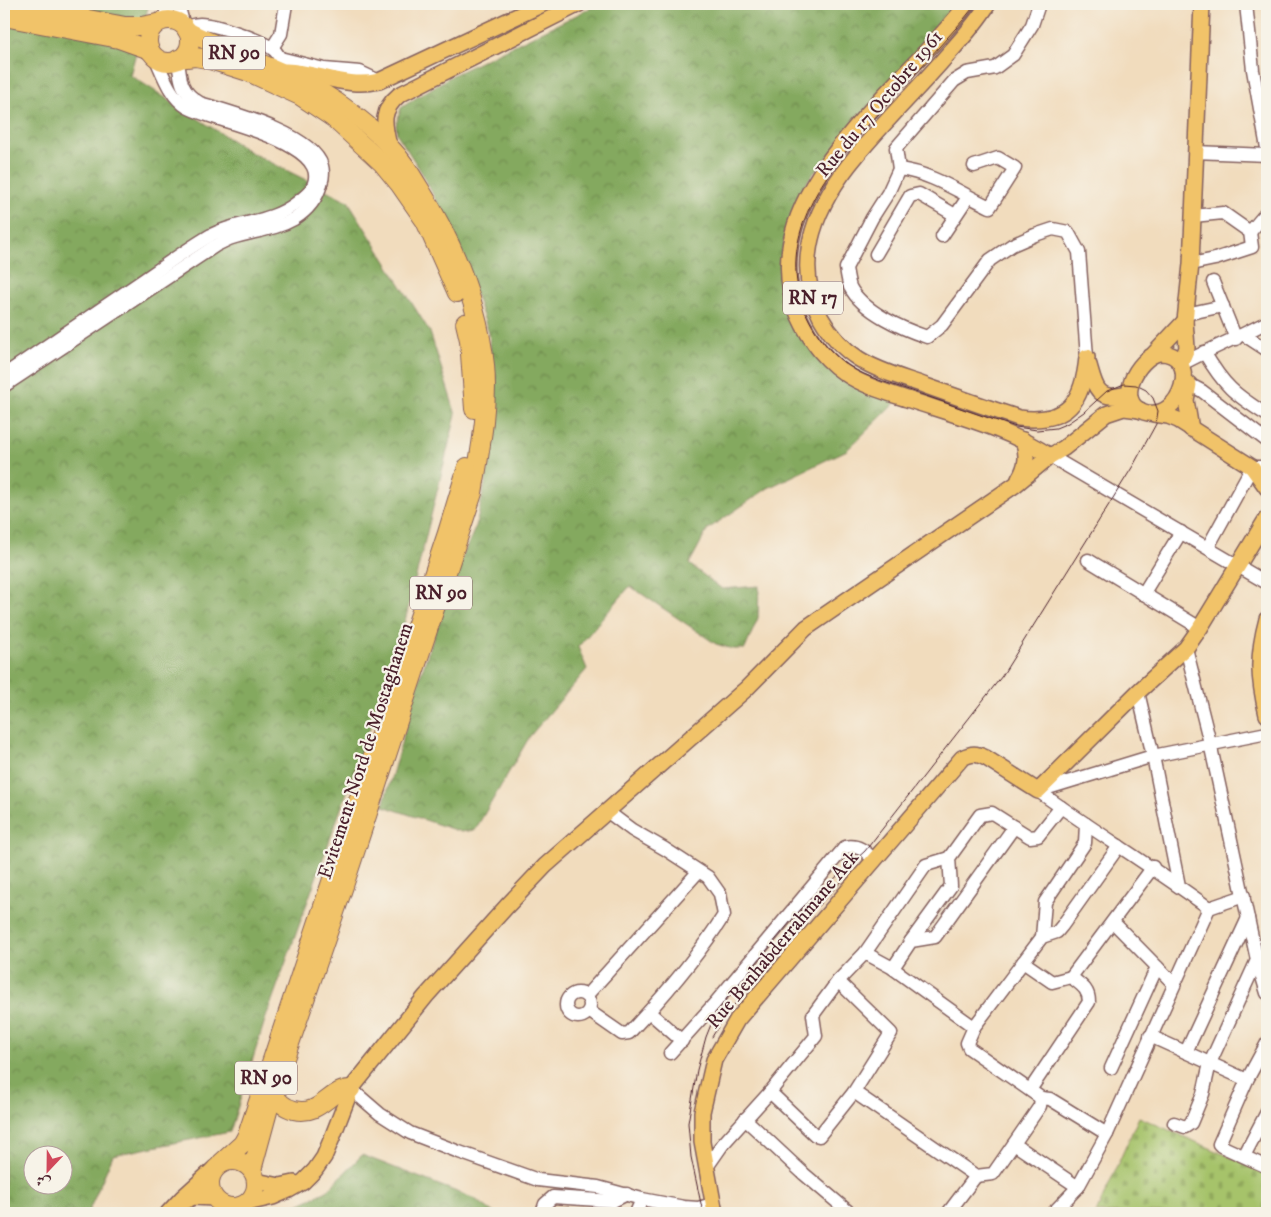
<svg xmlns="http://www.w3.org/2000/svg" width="1271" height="1217" font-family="'IM FELL DW Pica',Amiri,serif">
<defs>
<pattern id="forest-crowns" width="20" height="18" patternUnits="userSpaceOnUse" patternTransform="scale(1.25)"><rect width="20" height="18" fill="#84a95e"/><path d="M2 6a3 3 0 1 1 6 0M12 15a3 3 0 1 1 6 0" fill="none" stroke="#6e894e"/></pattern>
<pattern id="cemetery-stones" width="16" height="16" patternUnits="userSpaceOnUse" patternTransform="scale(1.25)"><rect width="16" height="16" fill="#a6c36a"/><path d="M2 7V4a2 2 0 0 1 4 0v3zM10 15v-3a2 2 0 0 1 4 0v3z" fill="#90a75c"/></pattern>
</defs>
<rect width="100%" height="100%" fill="#f7f3e8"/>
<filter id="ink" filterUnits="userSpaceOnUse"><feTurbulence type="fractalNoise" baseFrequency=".02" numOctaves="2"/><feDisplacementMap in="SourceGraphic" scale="10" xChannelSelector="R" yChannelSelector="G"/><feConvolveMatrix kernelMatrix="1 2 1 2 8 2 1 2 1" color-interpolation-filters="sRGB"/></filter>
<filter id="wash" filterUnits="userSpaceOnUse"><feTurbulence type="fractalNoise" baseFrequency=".0096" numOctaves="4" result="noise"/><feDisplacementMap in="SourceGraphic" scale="20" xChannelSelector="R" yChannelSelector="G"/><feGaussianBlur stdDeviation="1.12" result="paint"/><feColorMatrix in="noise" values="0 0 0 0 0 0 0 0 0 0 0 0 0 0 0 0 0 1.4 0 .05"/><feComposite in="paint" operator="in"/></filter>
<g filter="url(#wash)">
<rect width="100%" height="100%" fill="#f1dcbd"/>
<g fill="url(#forest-crowns)" stroke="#676444" fill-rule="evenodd">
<path d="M4,4H149L130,75L250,152L348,201L430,332L456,415L397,653L265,1020L230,1132L113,1155L88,1213H4ZM32,1154H62V1184H32Z"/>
<path d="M599,4H902L929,9L933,4H957L809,179L795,206L786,232L782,252L786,296L792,314L799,331L895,403L847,450L768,488L708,529L689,564L722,589L759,586L758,618L745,649H733L716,644L630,586L578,647L587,669L530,736L475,830L461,832L383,806L422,671L455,574L476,526L497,428L489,333L455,237L422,173L397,134L396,125L401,108L416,98L453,75Z"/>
<path d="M362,1155L475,1199L494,1213H284L285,1211L327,1191Z"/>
</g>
<path fill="url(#cemetery-stones)" stroke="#78714a" d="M1139,1117L1267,1173V1213H1096Z"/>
</g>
<g filter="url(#ink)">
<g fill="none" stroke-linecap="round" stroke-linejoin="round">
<defs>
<g id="minor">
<path d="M178,4L184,26"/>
<path d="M1039,4L1032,25L1013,55L995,68L967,73L954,81L896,148L899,169L888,193L872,218L846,268C847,274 848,281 850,287C863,312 903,329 927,337L942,325L990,260L1012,245L1035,235L1053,229L1068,232L1079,252L1087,357"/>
<path d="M1246,4L1253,70L1267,148"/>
<path d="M162,21L170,4"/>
<path d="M185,27C190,26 195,24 200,24C215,24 267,41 276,52C281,58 281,64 281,71"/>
<path d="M272,48L281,34L286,4"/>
<path d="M280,58L324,69L360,72L379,81"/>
<path d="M1195,152L1267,155"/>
<path d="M899,169C932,173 960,193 990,207L1015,168L998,158L974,166"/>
<path d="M1250,232L1267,212"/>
<path d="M942,236L968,197"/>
<path d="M876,254L910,196L919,194L955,215"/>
<path d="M1191,264L1215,259L1252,247L1250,232L1223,213L1193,216"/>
<path d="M1213,282L1236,339"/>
<path d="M1186,314L1223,306"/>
<path d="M1244,335L1267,350"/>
<path d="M1204,352C1224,386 1234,394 1267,415"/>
<path d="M1182,364C1210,349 1239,337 1267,322"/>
<path d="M4,375C50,344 96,312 142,281C164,266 187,249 211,235C238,221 270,223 295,204C300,200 306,196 310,191C343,143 210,121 187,107C170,97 163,74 155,57"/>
<path d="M1183,381L1202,391L1267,441"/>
<path d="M4,386L215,246C221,243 226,240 232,238C253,231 275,230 294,219C307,211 317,199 321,184C323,178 324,173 322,166C313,134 230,112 200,103C181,92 180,81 178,59"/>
<path d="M1050,456L1267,583"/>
<path d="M1208,547L1252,467H1267"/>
<path d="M1088,560L1200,628"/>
<path d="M1143,594L1181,532"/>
<path d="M1186,648L1210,743L1257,960L1267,993"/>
<path d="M1138,692L1153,756L1179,886"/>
<path d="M1038,791C1094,831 1153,867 1209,908L1244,896"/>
<path d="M1038,791L1153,756L1267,733"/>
<path d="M1113,922L1174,984"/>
<path d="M1042,937L1045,902L1085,843L1086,824"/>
<path d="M911,941L951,886L949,858L980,815L992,813L1014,827"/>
<path d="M865,953L926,865L949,858"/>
<path d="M1023,962L1052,982L1071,977"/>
<path d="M893,968L911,941L935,937L1014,827L1030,837L1038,836L1061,807"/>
<path d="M838,981L865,953L891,967L974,1027"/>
<circle cx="578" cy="1005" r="12"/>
<path d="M586,996L698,872"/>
<path d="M589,1011L622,1034L629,1033C663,997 697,958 724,915L720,894L708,877L665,849L632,830L608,812"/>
<path d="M649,1012L682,1041"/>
<path d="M1150,1036L1247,1080"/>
<path d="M1267,1043L1247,1080L1219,1144L1221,1146L1267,1167"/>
<path d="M1186,1052L1248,918"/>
<path d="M670,1053L715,1003L845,847C859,844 866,852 875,861"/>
<path d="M1111,1068L1157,967"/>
<path d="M351,1089L380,1114L410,1133L459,1152L538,1180L598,1187L642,1199L684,1207L698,1208L713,1204"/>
<path d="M1030,1090L1089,1002C1089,989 1081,985 1071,977L1153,867"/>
<path d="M770,1092L815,1135L819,1136L854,1092"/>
<path d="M745,1119L804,1174L850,1213"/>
<path d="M1174,1123L1185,1127L1191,1123L1203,1094L1210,1063L1257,960"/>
<path d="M1107,1134L1050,1099L1041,1098L969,1048L967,1043L974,1027L1042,937L1057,932L1062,926L1119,846"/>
<path d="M1014,1144L1078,1187"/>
<path d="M1244,1156L1267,1112"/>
<path d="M707,1167L723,1144L770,1092L816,1036L813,1015L838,981L891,1033L854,1092L976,1176L993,1174L1040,1106L1041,1098"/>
<path d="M542,1213L545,1204L553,1197L613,1201L627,1194"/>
<path d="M636,1213L642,1199"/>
<path d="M948,1213L976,1176"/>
<path d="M1053,1213L1078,1187L1107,1134L1209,908"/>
</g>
<g id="major">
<path d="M967,4C905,88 748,194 798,314C809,339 827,363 851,377C868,387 888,393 907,399C955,415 1007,428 1050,456"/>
<path d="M988,4C976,24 959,42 943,60C915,92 884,122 857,155C818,201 790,260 821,318C830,334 843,349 859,359C880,372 904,378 926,386C957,397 988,408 1019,418C1068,424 1083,402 1087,357"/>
<path d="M286,71C318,72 347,89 379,81L543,4"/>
<path d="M389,146C384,124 380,111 399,95L579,4"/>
<path d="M1159,353C1203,352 1181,424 1144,412C1114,402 1137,358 1159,353Z"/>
<path d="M1154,354L1185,321"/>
<path d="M1181,362L1187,348L1185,321L1191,264L1202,4"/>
<path d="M1089,365C1095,386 1097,401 1123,395"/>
<path d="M1189,384L1186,400L1191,429"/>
<path d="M1154,414L1168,416L1178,420L1252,467L1267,488"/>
<path d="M1019,479C1027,466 1028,455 1023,440"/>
<path d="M1267,619C1257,656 1258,677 1267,715"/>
<path d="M256,1181L280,1186L294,1183"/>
<path d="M181,1203L193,1197L214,1198"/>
<path d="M247,1203L273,1197L289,1190L303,1182L315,1170L324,1157L332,1138L351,1089L426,996L507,906L545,866L746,689L806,628L1015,485L1050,456L1064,448L1106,414L1124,408L1140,410"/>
<path d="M168,1213L182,1198L215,1168"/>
<path d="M715,1213L702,1142V1112L714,1060L737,1020L962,758C972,753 976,753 986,758L1038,791L1138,692L1186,648L1200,628L1267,518"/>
</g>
<g id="highway">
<path d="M10,4L125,26H141L157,23"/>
<path d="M4,17L119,39L150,50"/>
<circle cx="169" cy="41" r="21"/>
<path d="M187,31C237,57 287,69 334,100C353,113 374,129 389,146C402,159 411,174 420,189C453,242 478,302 485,365C489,407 480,451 473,493L342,892L273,1093L252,1170"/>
<path d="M178,59L195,57L207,59L248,72L300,96L333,118L382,163L400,185L425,221L457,293"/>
<path d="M465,323L469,340L474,409"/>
<path d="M273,1093C279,1102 283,1107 294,1110C321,1117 331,1087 351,1089"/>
<circle cx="233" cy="1184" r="23"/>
<path d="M221,1163L242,1144L247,1135L447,533L467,467"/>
</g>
</defs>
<use href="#minor" stroke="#84615e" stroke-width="15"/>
<use href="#major" stroke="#84615e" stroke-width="18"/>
<use href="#highway" stroke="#84615e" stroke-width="20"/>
<use href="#minor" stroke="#fff" stroke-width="12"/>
<use href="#major" stroke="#f1c369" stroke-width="15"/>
<use href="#highway" stroke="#f1c369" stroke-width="18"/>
<g stroke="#4a1f2b" stroke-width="1">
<path d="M712,1037L724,1017L808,916L846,877"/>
<path d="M703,1213L691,1157L688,1123L697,1070L706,1037L714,1017L727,998L801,909L865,851L1002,676L1133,466L1156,424L1158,411L1153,398L1146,390L1136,385L1124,384L1107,391L1084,412L1068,423L1056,428L1037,430L1016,427C981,416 947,403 912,391C891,384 868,378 849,366C834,356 822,342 813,327C776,264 804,202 846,151L964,19L976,4"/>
</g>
</g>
</g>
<g text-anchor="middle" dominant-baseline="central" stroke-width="4.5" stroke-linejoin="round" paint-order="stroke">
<g fill="#f7f3e8" stroke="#7e5f64" stroke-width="1">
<rect x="203" y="36.5" width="62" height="33" rx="4"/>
<rect x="783" y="281.5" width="60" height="33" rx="4"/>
<rect x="410" y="576.5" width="62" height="33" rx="4"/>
<rect x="235" y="1061.5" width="62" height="33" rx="4"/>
</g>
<g font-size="19" font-weight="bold" fill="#4a1f2b">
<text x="234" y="53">RN 90</text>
<text x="813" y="298">RN 17</text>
<text x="441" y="593">RN 90</text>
<text x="266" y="1078">RN 90</text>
</g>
<g font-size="20" fill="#4a1f2b" stroke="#f7f3e8">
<text transform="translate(880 104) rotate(-50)">Rue du 17 Octobre 1961</text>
<text transform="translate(366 751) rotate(-72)">Evitement Nord de Mostaghanem</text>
<text transform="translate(783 940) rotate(-50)">Rue Benhabderrahmane Aek</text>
</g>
</g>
<rect width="1271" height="1217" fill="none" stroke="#f7f3e8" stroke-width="20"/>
<g transform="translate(48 1170) rotate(202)"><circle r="24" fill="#f7f3e8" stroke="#b29e9c"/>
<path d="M0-4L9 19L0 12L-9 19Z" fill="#d1495b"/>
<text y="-8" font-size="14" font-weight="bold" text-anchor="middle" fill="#4a1f2b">ش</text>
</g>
</svg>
